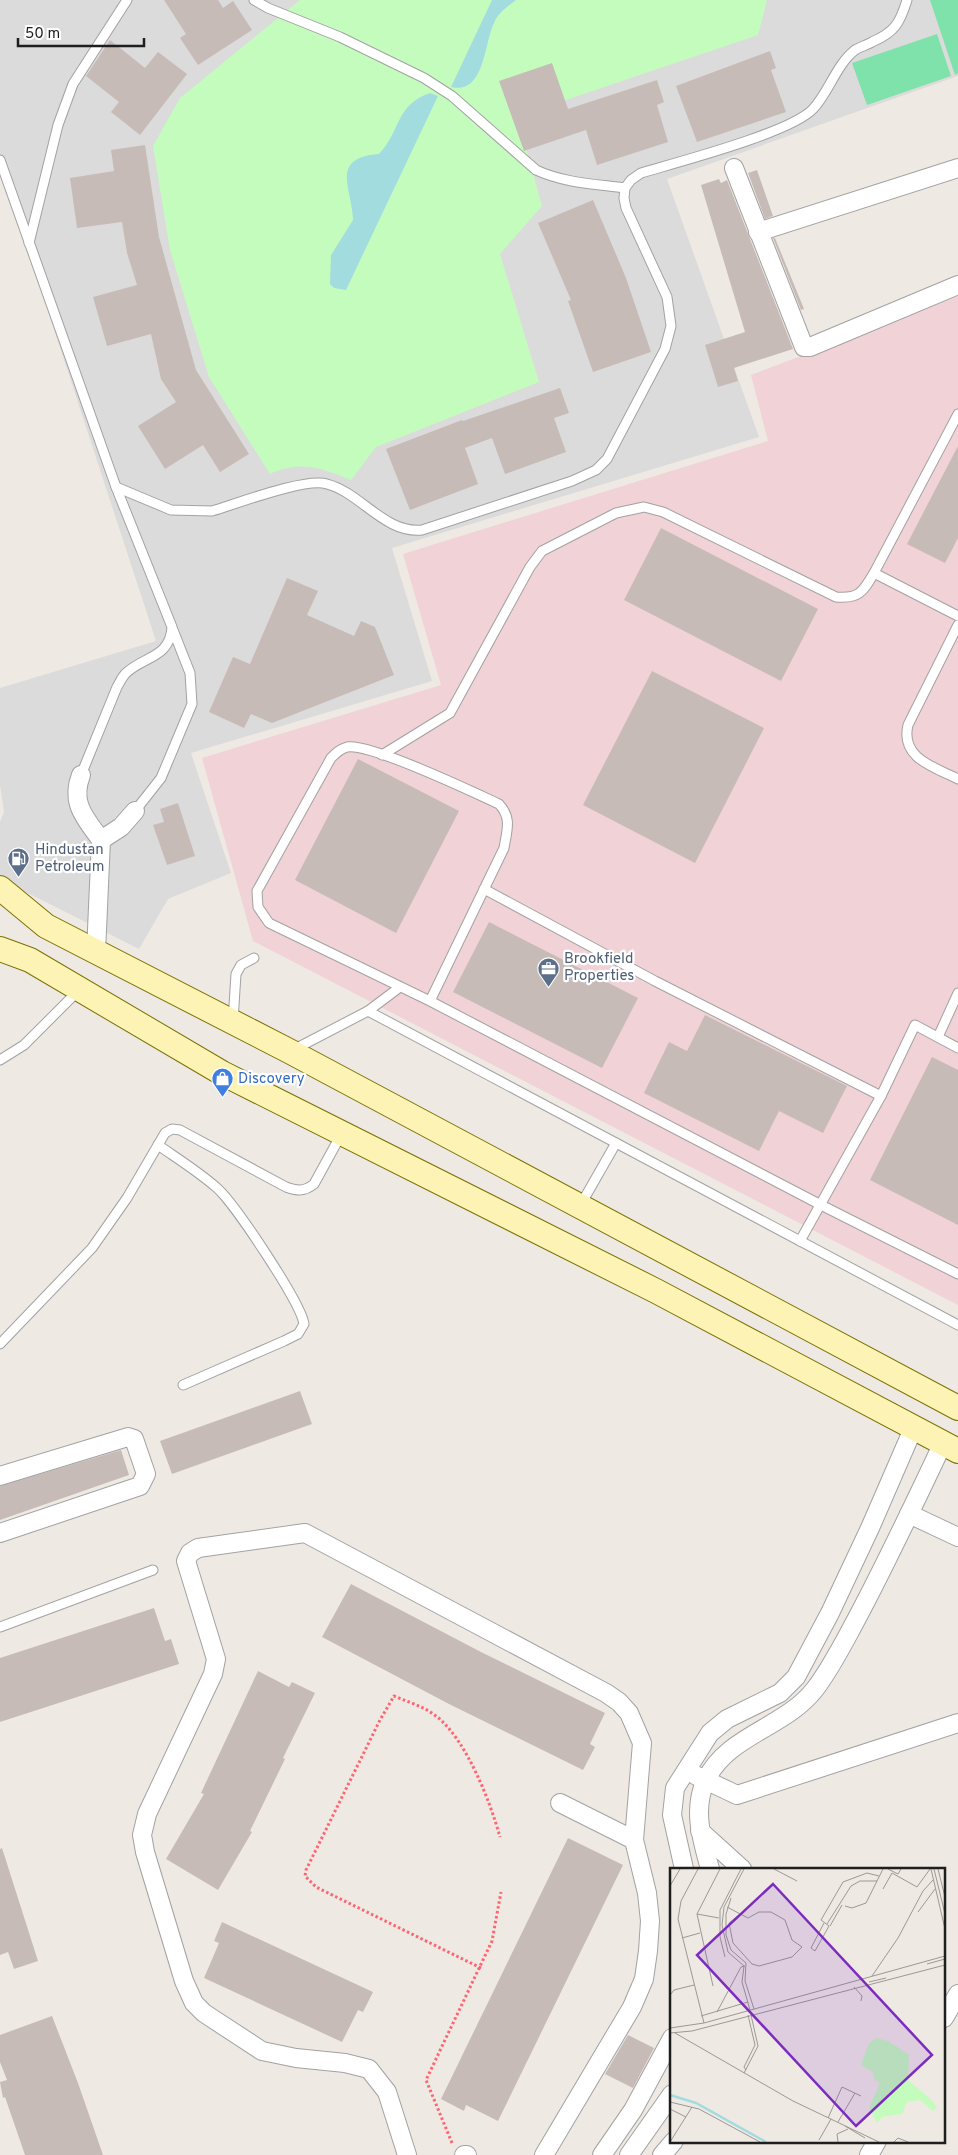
<svg xmlns="http://www.w3.org/2000/svg" width="958" height="2155" font-family="Overpass,sans-serif">
<rect width="100%" height="100%" fill="#efe9e4"/>
<path fill="#dcdbdb" d="M0,0H958V76L667,179L759,437L392,548L432,681L191,753L231,873L168,899L139,949L0,879V822L4,812L0,785V688L156,641L0,164Z"/>
<path fill="#f1d2d6" d="M958,296V1305L253,941L202,758L441,685L403,554L768,441L751,375Z"/>
<path fill="#c4fcbe" d="M300,0H767L758,35L542,108L523,137L542,206L500,254L539,382L376,447L351,480C323,468 299,460 270,474L209,377L170,250L153,146L180,98Z"/>
<g fill="#7ee2aa">
<path d="M930,0H958V73L955,75Z"/>
<path d="M937,34L951,76L867,105L852,63Z"/>
</g>
<g fill="#a2dcdf">
<path d="M492,0H516C508,6 498,13 494,23C484,43 485,95 451,87Z"/>
<path d="M430,93L438,96L346,290L334,288L330,284L331,255L353,220C352,188 329,158 379,154C402,130 394,106 430,93Z"/>
</g>
<g fill="#c7bbb7">
<path d="M164,0H218L223,8L233,1L252,30L198,65L180,38L186,34Z"/>
<path d="M110,40L145,68L158,52L187,74L140,135L111,112L119,102L86,76Z"/>
<path d="M770,51L776,68L771,70L786,112L697,142L676,86Z"/>
<path d="M552,63L568,109L657,80L664,102L657,105L668,142L597,165L586,130L524,151L499,81Z"/>
<path d="M145,145L159,237L196,370L249,454L220,472L203,445L165,469L138,426L176,402L161,379L151,334L107,346L93,297L137,285L127,253L122,222L77,228L70,178L114,171L111,150Z"/>
<path d="M757,170L773,216L765,219L748,173Z"/>
<path d="M719,179L721,183L727,180L793,349L734,368L738,381L718,387L705,345L745,332L701,185Z"/>
<path d="M593,200L626,278L651,352L593,372L568,301L571,300L538,223Z"/>
<path d="M773,238H775L804,309L801,310Z"/>
<path d="M560,388L569,413L554,418L566,452L505,474L492,438L465,448L478,484L410,510L386,449L462,420L463,421Z"/>
<path d="M958,446V538L945,563L907,544Z"/>
<path d="M661,528L818,609L781,681L624,600Z"/>
<path d="M287,578L318,591L307,615L354,636L361,621L375,627L394,675L272,723L251,714L244,728L209,712L233,657L250,664Z"/>
<path d="M652,671L764,728L695,863L583,805Z"/>
<path d="M358,759L459,811L396,933L295,880Z"/>
<path d="M178,803L195,856L167,865L153,825L164,822L160,809Z"/>
<path d="M489,922L638,998L602,1068L453,992Z"/>
<path d="M705,1015L847,1086L823,1133L779,1111L759,1151L644,1093L669,1042L687,1051Z"/>
<path d="M932,1057L958,1070V1225L870,1180Z"/>
<path d="M300,1391L312,1424L172,1474L160,1441Z"/>
<path d="M121,1450L129,1475L0,1520V1486Z"/>
<path d="M351,1584L481,1652L605,1713L590,1744L595,1747L583,1770L449,1704L322,1637Z"/>
<path d="M154,1608L165,1641L171,1639L179,1664L0,1722V1658Z"/>
<path d="M258,1671L289,1687L292,1682L315,1693L283,1758L285,1759L250,1831L252,1832L218,1890L166,1859L204,1794L201,1793Z"/>
<path d="M568,1838L623,1865L498,2121L466,2105L464,2111L441,2099Z"/>
<path d="M2,1848L38,1961L14,1969L8,1952L0,1955V1849Z"/>
<path d="M222,1922L373,1992L363,2012L358,2010L342,2042L204,1978L219,1943L214,1941Z"/>
<path d="M52,2016L78,2083L103,2155H25L5,2097L3,2098L0,2082L7,2080L0,2062V2035Z"/>
<path d="M628,2035L654,2048L633,2088L605,2074Z"/>
</g>
<g fill="none" stroke-linecap="round" stroke-linejoin="round">
<defs>
<g id="service">
<path d="M254,0L268,8L340,37L424,78L452,96L536,170C564,183 595,184 625,188"/>
<path d="M0,160L116,487L172,627C170,658 144,656 126,673C122,677 120,682 117,687L81,775"/>
<path d="M29,243L58,125L73,84L127,0"/>
<path d="M116,487L171,510L212,511C236,504 306,477 327,484C361,493 385,534 422,530L572,481L596,470L607,459L665,349L671,326L667,297L626,208L624,198L625,188L631,180L641,173C678,162 790,133 813,109C829,92 836,65 855,50C860,47 867,45 872,42C895,32 900,23 907,0"/>
<path d="M874,573L958,616"/>
<path d="M958,625L908,725C900,758 934,767 958,779"/>
<path d="M382,755L450,713L530,567L542,551L616,513L644,507L663,512L836,597C859,599 863,592 874,573L958,414"/>
<path d="M135,811L161,778L192,704L190,673L173,630"/>
<path d="M484,889L655,981L881,1096"/>
<path d="M430,1001L504,848C507,830 512,818 499,804C473,792 370,743 347,747C340,749 336,753 331,758L257,891L258,907L269,923L430,1001L821,1205L958,1274"/>
<path d="M368,1011L958,1325"/>
<path d="M233,1021L236,974L241,965L254,958"/>
<path d="M938,1037L958,993"/>
<path d="M293,1050L368,1011L400,987"/>
<path d="M0,1060L24,1045L79,990"/>
<path d="M158,1145C178,1159 199,1172 217,1188C235,1204 301,1303 304,1324L298,1334L284,1341L183,1385"/>
<path d="M580,1206L616,1143"/>
<path d="M800,1241L881,1096L915,1025L958,1048"/>
<path d="M0,1344L92,1248L127,1198L165,1133L172,1129L180,1130L286,1187C297,1191 304,1192 314,1184L342,1133"/>
<path d="M0,1627L153,1570"/>
</g>
<g id="minor">
<path d="M734,168L804,347H810L958,285"/>
<path d="M758,232L958,168"/>
<path d="M81,775C70,803 85,818 101,840"/>
<path d="M96,952L101,840L121,827L135,811"/>
<path d="M0,1476L128,1437L134,1439L146,1474L140,1486L0,1533"/>
<path d="M909,1514L958,1537"/>
<path d="M695,1775L737,1795L958,1723"/>
<path d="M560,1803L634,1840"/>
<path d="M700,1831L742,1869"/>
<path d="M684,1869L672,1815L675,1788L710,1733L727,1719L780,1693L796,1677L830,1613L870,1528L913,1429"/>
<path d="M710,1869C702,1840 692,1809 706,1780C727,1735 785,1728 815,1689C831,1668 843,1644 856,1620C887,1562 915,1502 943,1443"/>
<path d="M944,2018L958,1994"/>
<path d="M407,2155L387,2092L369,2069L345,2063L296,2058L262,2051L204,2013L194,2003L184,1981L145,1852L142,1835L147,1814L213,1674L216,1659L186,1561L190,1553L198,1548L305,1533L606,1693L619,1702L629,1713L642,1743L634,1840L647,1893L650,1921L648,1951L644,1979L632,2007L544,2155"/>
<path d="M464,2155H467"/>
<path d="M602,2155L633,2110L672,2038"/>
<path d="M629,2155L672,2094"/>
<path d="M662,2155L674,2141"/>
<path d="M869,2155L877,2141"/>
</g>
<g id="secondary">
<path d="M0,888L46,926L291,1052L958,1408"/>
<path d="M0,949L30,960L222,1073L656,1291L958,1451"/>
</g>
</defs>
<use href="#service" stroke="#a2a2a2" stroke-width="11"/>
<use href="#minor" stroke="#a2a2a2" stroke-width="20"/>
<use href="#secondary" stroke="#7a7200" stroke-width="26"/>
<g stroke="#ff6570" stroke-width="3" stroke-dasharray="2.5 2.5" stroke-linecap="butt">
<path d="M481,1968L316,1887L305,1876L306,1870L380,1720L394,1696C408,1702 423,1706 436,1716C466,1739 490,1801 500,1837"/>
<path d="M452,2143L426,2080L492,1941L501,1892"/>
</g>
<use href="#service" stroke="#fff" stroke-width="9"/>
<use href="#minor" stroke="#fff" stroke-width="18"/>
<use href="#secondary" stroke="#fcf3b5" stroke-width="24"/>
</g>
<defs>
<symbol id="fuel-pin" viewBox="-11 -11 22 30"><path d="M0 17L-7.5 6A9.5 9.5 0 1 1 7.5 6Z" fill="#5c6f8a" stroke="#fff"/><path d="M-5.5-6h7V0h2V4h1.3V-2.5L3-4.5l.8-.8L6-3V5H2.5V1h-1V6h-7ZM-4.2-4.7v3.2H.2V-4.7Z" fill="#fff"/></symbol>
<symbol id="office-pin" viewBox="-11 -11 22 30"><path d="M0 17L-7.5 6A9.5 9.5 0 1 1 7.5 6Z" fill="#5c6f8a" stroke="#fff"/><path d="M-6-3h4V-5.5h4V-3h4V5H-6ZM-1-4.5V-3h2v-1.5ZM-6 0V1H6V0Z" fill="#fff"/></symbol>
<symbol id="shop-pin" viewBox="-11 -11 22 30"><path d="M0 17L-7.5 6A9.5 9.5 0 1 1 7.5 6Z" fill="#3f7fe0" stroke="#fff"/><path d="M-5-2.5h2.3a2.7 3.5 0 0 1 5.4 0H5L5.5 6h-11ZM-1.5-2.5h3a1.5 2.3 0 0 0-3 0Z" fill="#fff"/></symbol>
</defs>
<g fill-rule="evenodd">
<use href="#fuel-pin" x="6" y="846" width="25" height="34"/>
<use href="#office-pin" x="536" y="956" width="25" height="34"/>
<use href="#shop-pin" x="210" y="1066" width="25" height="34"/>
</g>
<g text-anchor="middle" dominant-baseline="central" stroke-width="4.5" stroke-linejoin="round" paint-order="stroke">
<g font-size="15" fill="#4e5e75" stroke="#fff" text-anchor="start">
<text x="35" y="850">Hindustan<tspan x="35" dy="17">Petroleum</tspan></text>
<text x="564" y="959">Brookfield<tspan x="564" dy="17">Properties</tspan></text>
</g>
<g font-size="15" fill="#366cbe" stroke="#fff" text-anchor="start">
<text x="238" y="1079">Discovery</text>
</g>
</g>
<g transform="translate(670 1868)">
<rect width="275" height="275" fill="#efe9e4"/>
<path d="M206,170L218,173L239,187L238,212L263,233L267,240L263,243L250,232L237,234L232,246L212,249L207,255L199,240L210,215L204,211L203,204L191,197L199,175Z" fill="#c4fcbe"/>
<path fill="none" stroke="#a2dcdf" stroke-width="2.5" d="M0,227L26,235L96,274"/>
<path fill="none" stroke="#9b9895" stroke-width="1" d="M28,1L11,33L8,51L34,155M74,1L54,39L52,57L58,84L74,98L72,114L80,142M104,1L127,13M218,1L228,6L231,1M261,1L275,61M264,1L275,46M268,1L275,29M0,18L10,1M213,21L222,5L247,19L260,1M61,30L56,46V67L61,82L76,95L75,113L84,141M175,38L182,40L196,35L213,1M57,39L78,50L89,44H101L115,52L122,72L132,79L122,89L89,98L82,96L63,75L59,55L70,46M248,44L265,21M27,46L49,50M154,55L141,80L145,83L159,58L151,52L173,14L197,5L209,8M157,56L181,18L190,13H207M160,58L172,37M12,70L30,65M55,89L50,69V42L71,1M257,96L275,91M202,108L228,70L253,23L263,12M199,114L216,110M43,118L27,46L50,1M184,119L192,128L191,133M1,126L4,122L24,117M47,144L71,99L75,98M31,148L78,134M0,160L34,155L275,88M0,165L22,163L275,97M5,165L123,233L209,274M76,202L74,199L85,177L78,147M74,205L88,178L81,147M0,234L29,241L90,274M0,241L16,249M158,250L172,219L191,228M168,254L185,225M175,258L195,270M149,272L161,251M0,274L22,239M168,274L167,266L178,261M224,274L228,270L238,274"/>
<path fill="#7b2cbf" fill-opacity="0.15" stroke="#7b2cbf" stroke-width="2.5" d="M103,16L262,187L186,258L27,87Z"/>
<rect width="275" height="275" fill="none" stroke="#1e1e1e" stroke-width="2.5"/>
</g>
<path d="M18 38v8h126v-8" fill="none" stroke="#1e1e1e" stroke-width="2.5"/>
<text x="25" y="38" font-size="15" fill="#1e1e1e" stroke="#ffffff" stroke-width="4" paint-order="stroke">50 m</text>
</svg>
